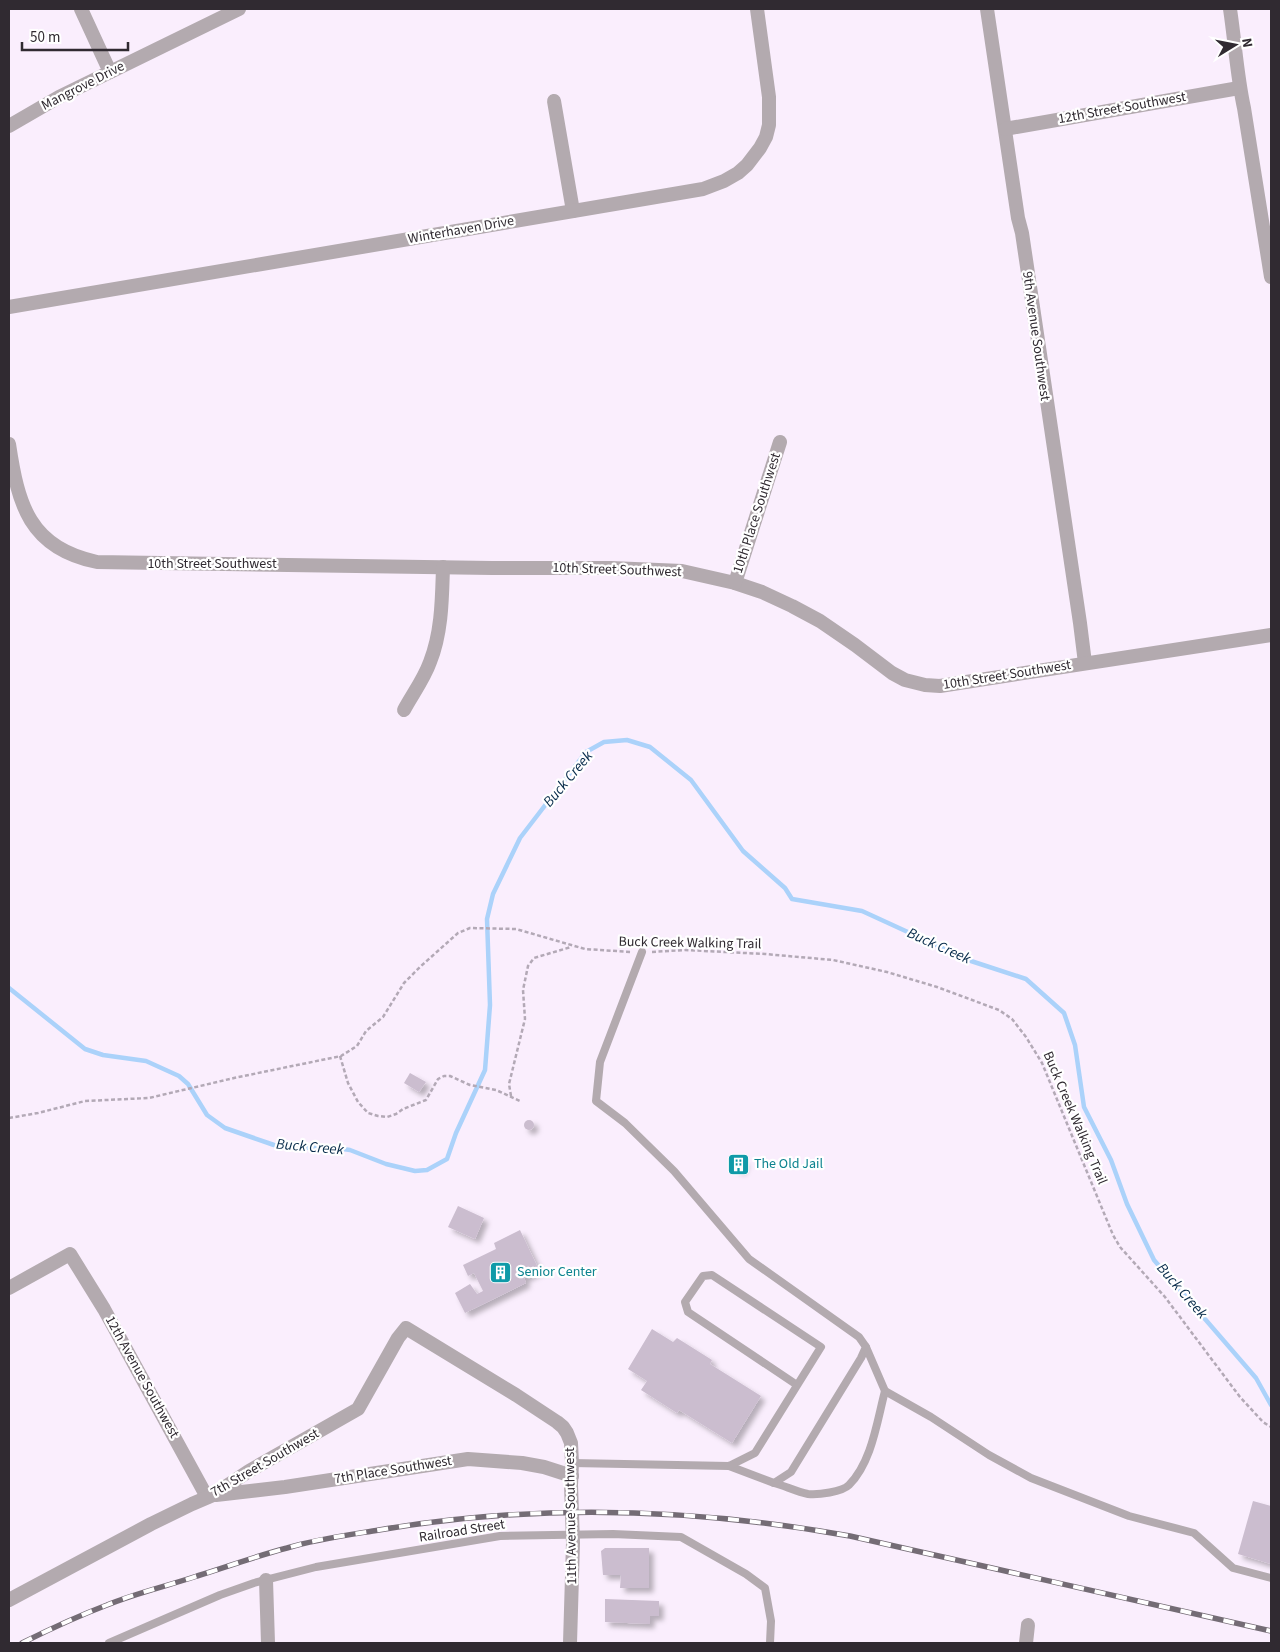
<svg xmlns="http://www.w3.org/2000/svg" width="1280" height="1652" font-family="'Source Sans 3',sans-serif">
<defs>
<filter id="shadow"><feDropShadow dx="4.5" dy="4.5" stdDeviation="2.5" flood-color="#0004"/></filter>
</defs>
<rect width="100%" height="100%" fill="#faeefd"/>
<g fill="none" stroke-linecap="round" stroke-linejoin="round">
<path stroke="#abd2fa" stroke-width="4.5" d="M9,988L85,1049L103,1055L146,1061L179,1076L188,1084L207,1115L225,1128L274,1145L302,1148L330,1147L350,1150L386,1164L415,1171L427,1170L447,1159L456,1133L485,1070L490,1005L487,919L493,894L520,838L586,752L604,742L627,740L650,747L691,780L743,851L785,888L792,899L862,911L971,961L1026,979L1064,1013L1075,1045L1084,1107L1111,1160L1127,1204L1154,1260L1256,1378L1271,1405"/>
</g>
<g fill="#cbbdcf" filter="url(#shadow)">
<path d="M410,1073L426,1082L419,1092L404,1083Z"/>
<circle cx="529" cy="1125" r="5"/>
<path d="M736,1157L745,1162L740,1171L732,1166Z"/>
<path d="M458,1206L484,1218L475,1239L448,1227Z"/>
<path d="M520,1230L539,1270L524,1278L526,1283L465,1313L455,1293L470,1284L477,1294L483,1291L474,1273L468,1276L463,1265L496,1249L494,1243Z"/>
<path d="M652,1329L673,1342L677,1338L712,1360L710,1364L761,1396L732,1443L679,1410L677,1413L641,1390L647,1381L628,1369Z"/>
<path d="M1253,1501L1271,1506V1564L1238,1554Z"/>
<path d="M605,1548H649V1588H620L621,1575H603L601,1551Z"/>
<path d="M605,1599L659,1601V1616H650V1624L605,1622Z"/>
</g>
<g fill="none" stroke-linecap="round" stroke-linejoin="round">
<g stroke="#b3a9b6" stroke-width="2.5" stroke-dasharray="4 2.5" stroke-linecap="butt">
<path d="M652,952L685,950L765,954L833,960L887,972L937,987L999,1010L1012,1019L1026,1037L1042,1063L1113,1235L1120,1247L1165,1297L1240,1397L1263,1422L1271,1427"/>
<path d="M340,1056L348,1083L358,1102L368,1113L378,1116L387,1117L396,1114L403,1109L426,1100L438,1079L444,1076H450L470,1085L496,1090L520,1101"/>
<path d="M511,1096L509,1084L525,1019L523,990L528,966L534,958L571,947"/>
<path d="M9,1118L38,1113L85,1101L149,1098L234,1078L341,1056L357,1046L366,1031L383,1017L404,983L421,966L458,933L470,928L516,929L585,949L631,952"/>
</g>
<g stroke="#b3aaaf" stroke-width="8">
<path d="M642,952L600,1062L596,1101L625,1123L674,1171L749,1259L859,1337L866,1347L861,1358L791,1472L774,1483L729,1466"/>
<path d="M866,1347L885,1391L931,1417L989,1455L1031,1478L1129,1516L1194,1533L1233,1568L1271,1578"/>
<path d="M572,1463L729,1466L755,1453L821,1347L712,1275L703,1276L685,1302L688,1312L797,1385"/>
<path d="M774,1483C785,1486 797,1492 808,1494C818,1495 842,1492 849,1485C872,1462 877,1421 885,1391"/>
<path d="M109,1643L220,1595L254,1583L316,1567L500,1536L613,1534L681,1537L746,1574L765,1588L771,1621L770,1643"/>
</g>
<g stroke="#b3aaaf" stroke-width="14">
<path d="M81,9L110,72"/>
<path d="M987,9L1018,218L1022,233L1080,623L1085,663"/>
<path d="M1230,9C1235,42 1237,76 1244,108L1271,277"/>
<path d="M554,101L573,211"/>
<path d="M9,126L59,97L239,9"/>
<path d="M1005,129L1239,88"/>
<path d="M9,307L703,189L724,181L738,173L747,165L760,148L766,137L769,125V97L757,9"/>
<path d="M9,444C18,504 29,548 97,562L492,568H611L682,571L735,583L762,592L792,606L820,621L855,645L892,673L905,680L925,685L940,686L1271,635"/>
<path d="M735,583L780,442"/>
<path d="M404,710C412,695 424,679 430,662C442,632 442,598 443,567"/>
<path d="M9,1288L70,1254L104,1309L207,1497"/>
<path d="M216,1495L285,1487L468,1459L522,1463L544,1467L572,1476"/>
<path d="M266,1580L268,1643"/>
<path d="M9,1600L151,1524L192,1504L213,1495L249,1471L358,1409L398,1338L406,1328L516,1395L557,1422L563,1427L567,1433L571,1443L572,1463L571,1485L573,1543L570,1643"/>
<path d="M1026,1643L1028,1625"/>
</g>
<defs>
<path id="rail" d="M22,1643C50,1629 78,1616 107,1605C136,1593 167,1586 197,1576C227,1567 256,1556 287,1548C317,1539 348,1535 379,1530C537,1503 693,1508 850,1536L1271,1631"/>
</defs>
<use href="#rail" stroke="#746c75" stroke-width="5.5"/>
<use href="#rail" stroke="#fff" stroke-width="4" stroke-dasharray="11" stroke-linecap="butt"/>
</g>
<defs>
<symbol id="building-square" viewBox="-11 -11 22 22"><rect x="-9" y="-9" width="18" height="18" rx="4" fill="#0f9aa8" stroke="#fff"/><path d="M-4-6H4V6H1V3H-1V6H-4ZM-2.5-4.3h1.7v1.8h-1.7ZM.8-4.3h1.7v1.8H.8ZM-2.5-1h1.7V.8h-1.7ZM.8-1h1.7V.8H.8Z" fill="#fff"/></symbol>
</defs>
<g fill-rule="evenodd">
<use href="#building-square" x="726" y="1152" width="25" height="25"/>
<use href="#building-square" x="488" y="1260" width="25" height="25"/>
</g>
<g text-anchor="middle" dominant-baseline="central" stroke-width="4.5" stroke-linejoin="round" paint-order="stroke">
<g font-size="14" fill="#302a31" stroke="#fff">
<text transform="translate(83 86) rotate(-27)">Mangrove Drive</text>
<text transform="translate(1122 108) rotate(-10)">12th Street Southwest</text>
<text transform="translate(461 230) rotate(-10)">Winterhaven Drive</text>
<text transform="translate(1036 336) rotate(82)">9th Avenue Southwest</text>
<text transform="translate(757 513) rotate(-72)">10th Place Southwest</text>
<text x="212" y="564">10th Street Southwest</text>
<text transform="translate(617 570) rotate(2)">10th Street Southwest</text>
<text transform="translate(1007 675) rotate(-9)">10th Street Southwest</text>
<text transform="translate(690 943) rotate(1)">Buck Creek Walking Trail</text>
<text transform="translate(1075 1118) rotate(67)">Buck Creek Walking Trail</text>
<text transform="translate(142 1377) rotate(61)">12th Avenue Southwest</text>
<text transform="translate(265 1463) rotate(-30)">7th Street Southwest</text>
<text transform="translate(393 1470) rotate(-9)">7th Place Southwest</text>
<text transform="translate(571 1516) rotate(-91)">11th Avenue Southwest</text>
<text transform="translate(462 1531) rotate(-9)">Railroad Street</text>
</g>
<g font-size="14" fill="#0d838f" stroke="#fff" text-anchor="start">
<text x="754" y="1164">The Old Jail</text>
<text x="517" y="1272">Senior Center</text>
</g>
<g font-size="15" font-style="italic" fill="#072b4a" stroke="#fff">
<text transform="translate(568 779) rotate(-50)">Buck Creek</text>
<text transform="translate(939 946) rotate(24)">Buck Creek</text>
<text transform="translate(310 1147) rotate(5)">Buck Creek</text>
<text transform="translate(1182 1291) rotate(49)">Buck Creek</text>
</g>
</g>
<rect width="1280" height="1652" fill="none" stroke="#302a31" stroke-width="20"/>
<g transform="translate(1235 45) rotate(80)" stroke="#ffffff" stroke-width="4" paint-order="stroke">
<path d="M0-4L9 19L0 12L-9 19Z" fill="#302a31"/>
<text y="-8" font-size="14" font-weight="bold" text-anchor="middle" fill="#302a31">N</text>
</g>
<path d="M22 42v8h106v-8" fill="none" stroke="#302a31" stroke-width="2.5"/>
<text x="30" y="42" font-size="15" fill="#302a31" stroke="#ffffff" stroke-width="4" paint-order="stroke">50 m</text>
</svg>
